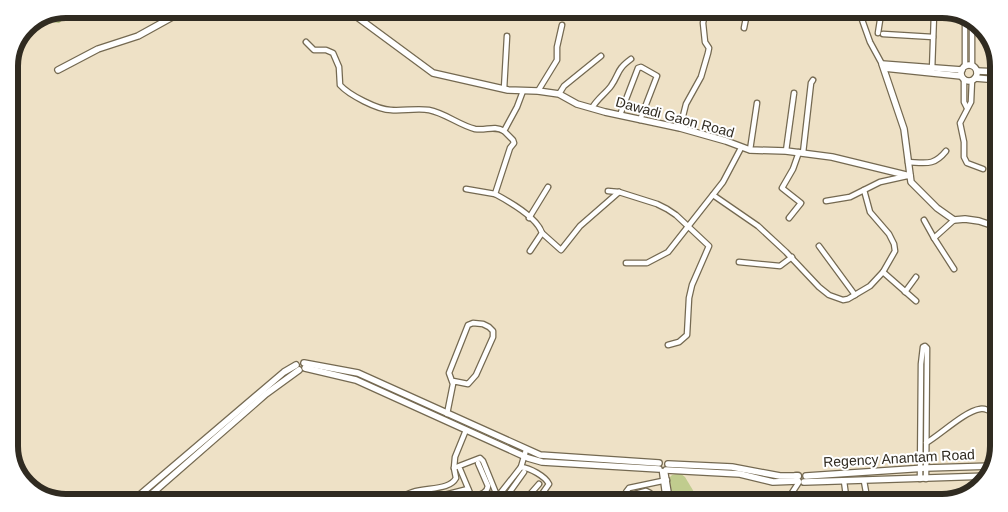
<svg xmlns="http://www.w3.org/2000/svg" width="1008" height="512" font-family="Helvetica,sans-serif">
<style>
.grass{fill:url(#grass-tufts)}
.forest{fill:url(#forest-firs)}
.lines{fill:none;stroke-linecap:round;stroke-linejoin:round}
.minor-casing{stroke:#746951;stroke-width:7}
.tertiary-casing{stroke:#746951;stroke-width:8}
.secondary-casing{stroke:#746951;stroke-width:9}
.minor{stroke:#fff;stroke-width:4.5}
.tertiary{stroke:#fff;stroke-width:5.5}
.secondary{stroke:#fff;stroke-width:6}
.labels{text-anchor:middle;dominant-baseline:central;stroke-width:4;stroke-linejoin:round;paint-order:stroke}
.street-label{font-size:14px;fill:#302b21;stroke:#fff}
.rim{fill:none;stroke:#302b21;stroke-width:6}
</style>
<defs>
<pattern id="grass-tufts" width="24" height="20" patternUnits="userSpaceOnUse" patternTransform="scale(1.25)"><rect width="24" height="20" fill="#c0cc8e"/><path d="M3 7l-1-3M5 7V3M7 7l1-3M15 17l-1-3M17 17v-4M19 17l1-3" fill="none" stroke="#a5af7a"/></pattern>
<pattern id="forest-firs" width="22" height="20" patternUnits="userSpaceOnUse" patternTransform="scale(1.25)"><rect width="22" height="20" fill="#afbb7d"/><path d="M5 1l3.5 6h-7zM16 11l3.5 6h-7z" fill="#8f9866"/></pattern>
</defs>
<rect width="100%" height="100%" fill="#eee1c6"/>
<polygon class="grass" points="680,473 685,477 700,502 672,501 669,478 672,475"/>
<polygon class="forest" points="65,9 77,9 59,23 38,20"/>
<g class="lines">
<defs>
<g id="minor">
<polyline points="860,14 870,42 882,64"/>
<polyline points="965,15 965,66"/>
<polyline points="744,28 747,13"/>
<polyline points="878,33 881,14"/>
<polyline points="883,34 933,37"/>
<path d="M306 42 314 50H326L333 53 339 67 340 85C349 95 378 110 391 110 403 111 417 108 429 110 445 113 459 125 475 129 486 131 494 125 504 131"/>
<polyline points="972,65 972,18"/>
<polyline points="932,71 934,14"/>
<polyline points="964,79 964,102 967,108"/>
<polyline points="972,80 971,102 960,123 964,142 964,157 967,163 983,169"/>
<polyline points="504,89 507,36"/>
<path d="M523 91 517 107 504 131 513 140 514 143 510 148 495 194C510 202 537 217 542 233L530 251"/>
<polyline points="538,91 557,60 557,47 562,25"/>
<polyline points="559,94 564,86 601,56"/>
<path d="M592 108C597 99 605 94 611 86 620 73 616 70 631 59"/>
<polyline points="620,115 638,68 641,67 657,76 640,120"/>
<polyline points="680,128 686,104 701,77 708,53 709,48 705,42 703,23 705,13"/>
<polyline points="750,150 757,103"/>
<polyline points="786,151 794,93"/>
<polyline points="803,153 811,83 813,80"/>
<path d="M908 162C926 163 934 166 946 151"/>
<polyline points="466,189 495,194"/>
<polyline points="608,191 619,192 657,204 667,209 676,215 709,246 692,285 689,298 687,335 679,342 668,345"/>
<polyline points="713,195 758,226 786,252 819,287 829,295 843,300 848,299 870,286 883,272 895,251 894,244 889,234 870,212 864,190 880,182 907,176"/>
<polyline points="826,201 850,197 864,190"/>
<polyline points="529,218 548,187"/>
<polyline points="789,218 801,203 782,188 793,169 799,152"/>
<polyline points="924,220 934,238"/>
<polyline points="954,220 934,238 954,269"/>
<polyline points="542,233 561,250 580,226 619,192"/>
<polyline points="819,246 855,295"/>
<polyline points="739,262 780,266 792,257"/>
<polyline points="626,263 647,263 668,252 723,182 741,148"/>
<polyline points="883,272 916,301"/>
<polyline points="905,292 916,277"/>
<polyline points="447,414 453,384 449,373 468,325 473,323 483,324 489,327 493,331 493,337 476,375 468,384 453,381"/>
<path d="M926 443C940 435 965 411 980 409 985 408 990 411 994 414"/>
<polyline points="521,467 526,450"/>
<polyline points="454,468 455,457 466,430"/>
<polyline points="460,469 473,500"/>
<polyline points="662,471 666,501"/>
<polyline points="665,471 670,501"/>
<polyline points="920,479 921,364 923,347 925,346 927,348 926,479"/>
<polyline points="844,481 847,503"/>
<polyline points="864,481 868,503"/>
<polyline points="508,494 517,500"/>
<path d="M472 497C478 495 487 494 488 486L478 463"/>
<path d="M400 500C412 484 448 494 456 478L454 468 480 458 483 461 496 493 499 495 521 467C530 468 545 476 549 484L537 501"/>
<polyline points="406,500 418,495 421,491"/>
<polyline points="425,500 468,489"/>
<polyline points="489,500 490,494"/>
<polyline points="504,500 524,472"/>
<polyline points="525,500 539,484"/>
<polyline points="627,501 626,492 629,488 667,480"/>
<polyline points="630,501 635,494 646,491 650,493 652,501"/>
<polyline points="786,502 799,482"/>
</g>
<g id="tertiary">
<polyline points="349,11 433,73 508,90 538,91 559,94 577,104 605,112 680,128 726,141 750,150 786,151 832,157 910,176"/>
<circle cx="969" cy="73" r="8"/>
<polyline points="884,68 961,76"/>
<polyline points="58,70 98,49 138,36 176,15 192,10"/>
<polyline points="962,70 882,64 904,129 911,182 937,208 954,220 965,219 979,221 997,227"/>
<polyline points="977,71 999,72"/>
<polyline points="975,78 999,80"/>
<polyline points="304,363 358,373 540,455 659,463"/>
<polyline points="305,368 356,380 528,458 542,462 659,469"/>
<polyline points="668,464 732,467 780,476 796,476"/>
<polyline points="666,470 740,474 773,482 798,481"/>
<polyline points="806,476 926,468 993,466"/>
<polyline points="804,482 989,476"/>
<polyline points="136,498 284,372 296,365"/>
<polyline points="147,498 266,394 299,370"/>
</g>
<polyline id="secondary" points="796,476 798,476"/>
</defs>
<use href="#minor" class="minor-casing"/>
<use href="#tertiary" class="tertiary-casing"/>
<use href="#secondary" class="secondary-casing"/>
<use href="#minor" class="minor"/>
<use href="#tertiary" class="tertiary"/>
<use href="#secondary" class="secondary"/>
</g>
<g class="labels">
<g class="street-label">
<text transform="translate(675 117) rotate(15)">Dawadi Gaon Road</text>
<text transform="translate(899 458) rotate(-3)">Regency Anantam Road</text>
</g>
</g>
<path d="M0 0H1008V512H0ZM66 18H942A48 48 0 0 1 990 66V446A48 48 0 0 1 942 494H66A48 48 0 0 1 18 446V66A48 48 0 0 1 66 18Z" fill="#fff" fill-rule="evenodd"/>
<path class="rim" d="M66 18H942A48 48 0 0 1 990 66V446A48 48 0 0 1 942 494H66A48 48 0 0 1 18 446V66A48 48 0 0 1 66 18Z"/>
</svg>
